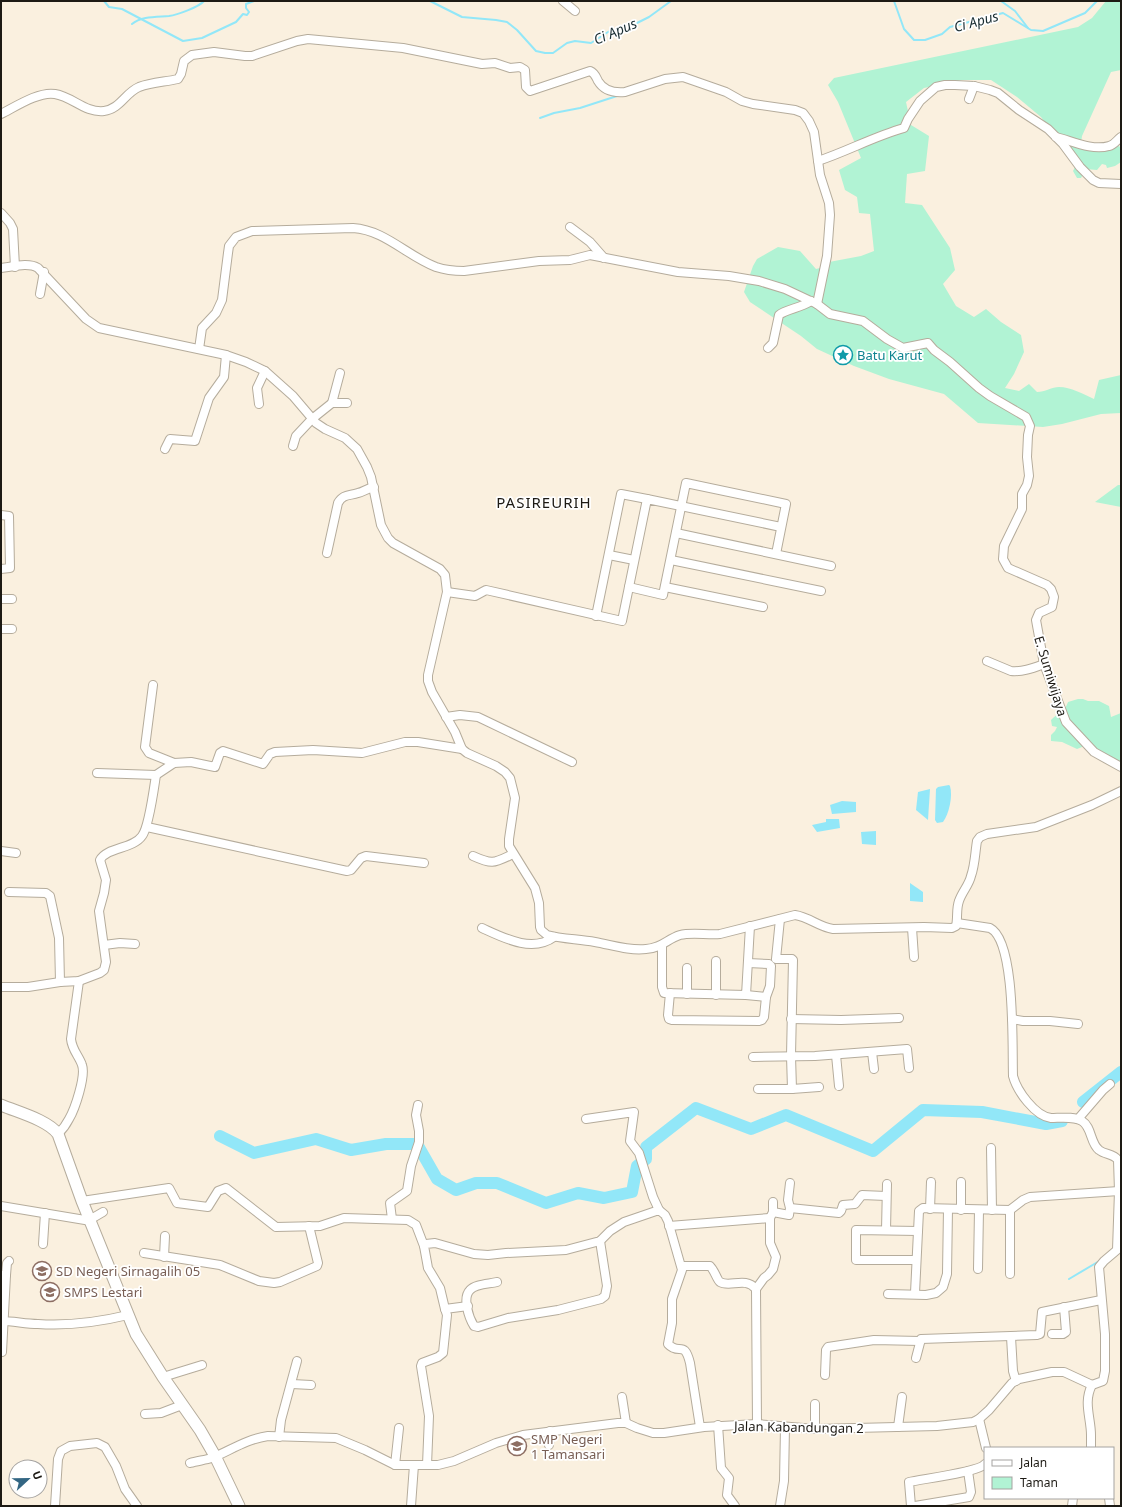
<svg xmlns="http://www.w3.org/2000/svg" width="1122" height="1507" font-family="'Noto Sans',sans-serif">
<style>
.green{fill:#b1f3d4}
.water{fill:#92e7f8}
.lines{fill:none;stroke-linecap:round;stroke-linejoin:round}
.stream{stroke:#92e7f8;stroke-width:2}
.river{stroke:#92e7f8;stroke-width:12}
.street-casing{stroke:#b5ac9c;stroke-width:10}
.secondary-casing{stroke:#b5ac9c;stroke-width:13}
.street{stroke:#fff;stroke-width:8}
.secondary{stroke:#fff;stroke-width:11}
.labels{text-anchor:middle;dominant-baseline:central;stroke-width:3.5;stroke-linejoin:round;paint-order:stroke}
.culture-label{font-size:13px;fill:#0d838f;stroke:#fff;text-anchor:start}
.street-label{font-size:13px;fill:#1d1a14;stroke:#fff}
.education-label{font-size:13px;fill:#785e54;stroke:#fff;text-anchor:start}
.water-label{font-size:14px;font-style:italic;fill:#192d32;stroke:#fff}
.quarter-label{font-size:15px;letter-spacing:1px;fill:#1d1a14;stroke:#fff}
</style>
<rect width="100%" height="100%" fill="#faf0df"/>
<g class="green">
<path d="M1106 1H1121V70L1111 72 1082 136 1081 143 1119 146 1121 149V162L1115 166 1107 168 1106 165 1102 164 1097 170 1086 169 1081 178H1077L1073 171 1079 159 1078 157 1076 163 1041 117 1017 97 991 80H962L924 88 906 102 911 125 929 136 925 171 907 174 905 203 922 205 950 248 955 270 943 284 956 306 974 317 986 309 1001 322 1021 335 1024 352 1014 374 1005 388 1019 391 1029 384 1037 392C1045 392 1052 387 1059 387 1071 387 1083 394 1094 399L1099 380 1121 375V413L1101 414 1062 424 1043 427 978 423 944 394 889 379 854 366 817 349 801 336 750 302 744 292 753 266 757 259 778 247 800 251 816 269 824 267 829 262 861 256 874 251 870 214 859 213 857 197 845 190 839 170 861 158 838 102 828 85 834 78 1078 27 1092 18Z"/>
<polygon points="1118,485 1121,485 1121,507 1095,502"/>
<path d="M1078 699H1083L1088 701H1099L1109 706 1111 717 1121 713V763L1087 745 1077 749 1062 742 1051 741V735L1055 731 1057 727 1052 726 1051 720C1057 713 1065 712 1068 702Z"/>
</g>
<g class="water">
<path d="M949 785 950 786C953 796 949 814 943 822L937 823 935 820 936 789 938 787Z"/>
<polygon points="930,789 928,820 916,810 918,792"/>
<polygon points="842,801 856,802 856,812 832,814 830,805"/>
<polygon points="826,819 839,819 840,828 817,832 812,825 826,822"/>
<polygon points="876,831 876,845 862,844 861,832"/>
<polygon points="910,883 923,892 923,902 910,901"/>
</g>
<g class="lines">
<g class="stream">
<polyline points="92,1 94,1"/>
<polyline points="104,1 109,7 122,9 183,41 202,38 236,22 243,14 247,15 249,12 246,8 246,4 254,1"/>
<polyline points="430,1 462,17 496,20 507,22 517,30 536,51 545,53 553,53 567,43 575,41 591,43 608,32 635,24 649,17 671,1"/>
<polyline points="894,1 904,29 914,40 925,40 942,34 950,27 1003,13 1031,30 1043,31 1085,13 1097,1"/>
<polyline points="1001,1 1015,11 1028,28"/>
<path d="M132 24C141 16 157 17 169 16 177 15 199 7 204 1"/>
<polyline points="540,118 554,113 580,108 617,96"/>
<polyline points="1069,1279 1101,1260"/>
</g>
<g class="river">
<polyline points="1083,1102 1121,1072"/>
<polyline points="220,1136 254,1153 316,1139 351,1150 386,1144 417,1144 437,1179 456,1190 476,1183 497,1183 546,1203 578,1193 604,1198 632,1192 637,1166 646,1159 646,1147 696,1108 751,1129 786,1115 873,1151 923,1110 982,1112 1046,1124 1062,1121"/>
</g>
<defs>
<g id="street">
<polyline points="563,1 575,11"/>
<polyline points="969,99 974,86"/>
<path d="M1 114C15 107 39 91 55 94 73 97 85 113 104 111 120 109 125 93 139 87 152 82 165 82 178 79L181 74 184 61 192 55 214 52 245 56H252L297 41 308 39 403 48 482 64 495 63 510 68 520 67 525 70 526 87 530 91 590 71C595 73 596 77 598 81 604 91 615 93 625 92L665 79 683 77 726 92 742 101 753 104 795 110 803 113 809 121 814 132 820 175 829 203 830 215 827 256 817 304"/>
<path d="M1056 137C1072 141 1092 151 1109 146 1114 145 1117 140 1121 137"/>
<path d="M818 161C848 151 875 136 904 128L908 119 920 101 936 87 945 85H955L974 86 990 90 998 93 1019 110 1048 129 1063 144 1080 167 1093 180 1099 183 1121 184"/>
<polyline points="1,213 10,223 13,229 15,267"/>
<polyline points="570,227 590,242 604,258"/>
<path d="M1 268C12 267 28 262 38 268L86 319 99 328 226 355 246 362 265 371 293 396 316 423 325 429 345 438 357 449 367 467 371 477 381 525 388 538 393 543 440 569 445 575 447 592 428 675V681L432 692 455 732 462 749 467 753 496 766 505 772 510 778 515 798 509 839V846L535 888 539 903 540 927 541 930 547 935C562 939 579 939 595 942 612 945 629 951 646 949 662 948 667 939 680 935 691 932 707 935 720 934L795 915C809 917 819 927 833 929L924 927 952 928 956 926C958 918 956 909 959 901 962 892 969 885 971 876 975 865 975 853 977 841L980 837 987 834 1036 827 1092 805 1121 791"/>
<polyline points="40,294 44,272"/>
<path d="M768 348 773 343 779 315C786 309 801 308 811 301"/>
<path d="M199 349 202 328 216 313 222 300 228 253 229 246 236 237 252 231 353 228C385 230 407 256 436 267 445 270 454 271 464 271L539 261 570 260 590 255 678 272 729 276 759 281 785 289 817 304 830 314 863 321 887 339 903 348 928 343 934 350 950 362 979 388 990 396 1026 417 1030 426 1028 435 1027 457 1029 476 1027 485 1022 494V509L1004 546 1003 559 1008 568 1047 585 1051 589 1054 597 1052 607 1039 613 1036 620 1044 664 1066 722 1094 752 1121 767"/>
<polyline points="332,403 340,373"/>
<polyline points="259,404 257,388 265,371"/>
<polyline points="293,446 296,436 312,419 332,403 347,403"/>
<polyline points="165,449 170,439 195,441 209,398 224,377 226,355"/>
<polyline points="1,515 9,516 10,568 1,569"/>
<polyline points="676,533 831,566"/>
<path d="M327 553 338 503C343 494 349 496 358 493 363 492 368 488 374 487"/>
<polyline points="609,555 634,560"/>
<polyline points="671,560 821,591"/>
<polyline points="629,587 663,595 686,483 786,504 776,554"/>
<polyline points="665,587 763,607"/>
<polyline points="447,592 475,596 486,590 622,621 647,499 781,527"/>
<polyline points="1,599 12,599"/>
<polyline points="596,616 621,494 647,499"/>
<polyline points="1,629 12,629"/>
<path d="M987 661 1011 671C1023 672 1033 668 1044 664"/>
<polyline points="153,685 145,747 149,753 174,763"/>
<polyline points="446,717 460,715 478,717 572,762"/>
<polyline points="97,773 156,775"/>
<polyline points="147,827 347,871 351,870 361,858 366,856 424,863"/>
<polyline points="1,851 16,853"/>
<path d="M473 856C493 865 494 863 513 854"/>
<polyline points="9,892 46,893 50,896 59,938 60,982"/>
<polyline points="780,919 776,959 792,959 793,960 791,1056 792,1089"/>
<path d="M957 923 990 928C1016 941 1012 1048 1013 1076 1017 1091 1035 1116 1051 1118 1060 1118 1074 1116 1082 1121 1092 1127 1090 1143 1099 1150 1105 1155 1113 1153 1118 1160L1119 1191 1117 1250 1104 1261 1099 1267 1105 1334V1371L1103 1381 1092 1385C1083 1402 1091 1418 1091 1435 1091 1439 1091 1444 1091 1448"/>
<path d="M482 928C504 938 532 953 554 937"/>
<polyline points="912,928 914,957"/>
<polyline points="104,945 120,943 135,944"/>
<polyline points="662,945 662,987 664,993 746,995 750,926"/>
<path d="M1 987H28L60 982 79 981 100 973 104 970 106 962 99 911 104 893 106 880 100 860C107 847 133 849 142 836 149 827 154 788 156 775L174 763 191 762 215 767 220 753 223 751 263 764 270 754 275 752 313 750 362 753 405 742H418L462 749"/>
<polyline points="670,993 668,1015 669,1019 672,1020 759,1021 762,1020 764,1017 766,997 770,986 771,966 769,964 748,963"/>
<polyline points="687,994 687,968"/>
<polyline points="716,995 716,961"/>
<polyline points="746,995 766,997"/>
<polyline points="791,1019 841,1020 899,1018"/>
<polyline points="1012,1019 1023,1021 1050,1021 1078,1024"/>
<polyline points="872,1052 874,1069"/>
<polyline points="836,1055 839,1086"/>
<polyline points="753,1057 815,1056 907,1049 909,1068"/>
<polyline points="758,1089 792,1089 819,1087"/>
<polyline points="586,1119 634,1112 630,1141 639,1153 653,1197 659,1210"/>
<polyline points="1078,1119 1103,1090 1110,1084"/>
<path d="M58 1134C62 1130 66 1125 69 1119 75 1109 86 1076 82 1065 79 1056 72 1050 71 1039L79 981"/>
<polyline points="991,1148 992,1210"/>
<polyline points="82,1201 169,1188 177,1203 208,1207 218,1191 226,1188 276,1227 320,1226 344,1218 408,1220 416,1225 424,1246"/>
<polyline points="1,1206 91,1221"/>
<polyline points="790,1208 839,1213 841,1211 843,1205 855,1204 862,1195 886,1196"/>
<polyline points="930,1209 931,1182"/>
<polyline points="961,1210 961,1182"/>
<polyline points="773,1212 789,1215 790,1208 788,1200 790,1183"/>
<polyline points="91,1219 103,1212"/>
<polyline points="392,1219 390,1203 407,1191 411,1166 419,1142 419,1131 416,1115 418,1105"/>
<polyline points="669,1226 770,1218"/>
<polyline points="886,1230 887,1184"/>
<polyline points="43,1244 45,1213"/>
<polyline points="144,1253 220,1265 259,1281 274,1283 280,1282 317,1266 318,1263 309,1226"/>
<polyline points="164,1257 165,1236"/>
<polyline points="916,1260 856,1260 856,1230 918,1231"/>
<path d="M682 1266H710C715 1271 717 1280 720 1282 730 1288 745 1276 756 1289L757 1424"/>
<polyline points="978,1269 979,1210"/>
<polyline points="1010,1274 1010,1210"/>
<polyline points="1,1275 6,1275 2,1352"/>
<polyline points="6,1275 7,1263 9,1261"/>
<path d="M497 1282C489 1284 475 1284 470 1290 462 1298 469 1318 474 1326L478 1327 508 1318 558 1310 601 1299 605 1296 607 1286 600 1241"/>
<polyline points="756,1289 764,1278 768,1275 773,1269 776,1257 770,1243 770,1218 773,1212 773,1202"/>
<polyline points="915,1293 919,1211 923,1208 1010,1210 1023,1200 1030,1197 1119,1191"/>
<polyline points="888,1294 926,1295 936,1293 943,1287 947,1274 948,1209"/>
<polyline points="445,1309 468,1306"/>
<path d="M1 1321C14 1321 25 1324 38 1324 68 1326 99 1322 128 1315"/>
<polyline points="1052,1334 1063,1334 1066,1332 1064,1307"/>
<polyline points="1011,1337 1013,1371 1016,1381"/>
<polyline points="916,1358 921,1339 1037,1335 1040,1334 1042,1312 1101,1300"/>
<polyline points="825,1375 826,1350 828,1347 874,1340 920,1341"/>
<polyline points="163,1377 202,1365"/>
<polyline points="292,1384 311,1385"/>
<polyline points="622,1397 626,1423"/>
<polyline points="145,1414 161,1413 182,1405"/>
<polyline points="979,1419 986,1448"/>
<polyline points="718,1425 721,1468 729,1478 727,1495 735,1506"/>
<polyline points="898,1427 902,1397"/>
<polyline points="815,1429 815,1404"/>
<polyline points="279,1437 281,1420 297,1361"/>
<polyline points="549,1445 550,1431"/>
<path d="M190 1463C197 1461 205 1460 212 1458 231 1450 247 1439 268 1436L336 1438 365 1450 395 1465H438L454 1461 496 1443 523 1435 618 1423H626L637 1428 653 1433H664L704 1427 757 1424 815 1429 937 1426 973 1422 979 1419 989 1410 1012 1383 1019 1379 1052 1372H1064L1092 1385"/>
<polyline points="395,1465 399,1428"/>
<path d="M427 1465 429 1416 421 1366 422 1363 438 1357 443 1353 447 1315 445 1309 440 1288 428 1268 424 1246 426 1244 435 1243 474 1254 488 1255 506 1253 566 1250 600 1241 610 1231 624 1222 659 1210 665 1215 668 1221 682 1270 672 1299V1323L668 1344C679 1356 684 1339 690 1363L700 1427"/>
<polyline points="1109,1498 1110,1506"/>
<polyline points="55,1506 58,1459 61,1451 70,1446 97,1443 105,1447 116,1466 125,1489 137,1506"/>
<polyline points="411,1506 414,1465"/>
<polyline points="780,1506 784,1481 785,1427"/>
<path d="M911 1506 909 1482C922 1479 979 1472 985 1464"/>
<polyline points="915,1506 969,1497 971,1492 968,1471"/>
<polyline points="1072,1506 1073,1498"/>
</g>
<path id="secondary" d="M1 1105C17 1112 48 1120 58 1134L82 1201 136 1334 163 1377 200 1430 215 1456 239 1506"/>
</defs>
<use href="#street" class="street-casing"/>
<use href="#secondary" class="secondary-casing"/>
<use href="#street" class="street"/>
<use href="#secondary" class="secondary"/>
</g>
<defs>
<symbol id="sight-ring" viewBox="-11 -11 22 22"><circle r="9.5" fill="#fff" stroke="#0f9aa8" stroke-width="1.5"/><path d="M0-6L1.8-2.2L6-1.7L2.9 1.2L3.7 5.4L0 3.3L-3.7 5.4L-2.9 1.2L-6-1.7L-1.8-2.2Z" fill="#0f9aa8"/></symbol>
<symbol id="school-ring" viewBox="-11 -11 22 22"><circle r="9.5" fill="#fff" stroke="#8d6e63" stroke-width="1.5"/><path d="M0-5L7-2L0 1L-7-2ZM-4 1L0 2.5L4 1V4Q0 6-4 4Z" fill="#8d6e63"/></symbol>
</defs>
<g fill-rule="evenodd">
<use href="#sight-ring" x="832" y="344" width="22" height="22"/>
<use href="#school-ring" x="31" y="1260" width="22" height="22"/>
<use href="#school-ring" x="39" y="1281" width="22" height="22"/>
<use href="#school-ring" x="506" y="1435" width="22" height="22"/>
</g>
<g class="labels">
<g class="culture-label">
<text x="857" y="355">Batu Karut</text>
</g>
<g class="street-label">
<text transform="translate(1051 676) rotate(73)">E. Sumiwijaya</text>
<text transform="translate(799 1427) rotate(1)">Jalan Kabandungan 2</text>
</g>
<g class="education-label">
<text x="56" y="1271">SD Negeri Sirnagalih 05</text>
<text x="64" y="1292">SMPS Lestari</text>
<text x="531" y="1439">SMP Negeri<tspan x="531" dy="15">1 Tamansari</tspan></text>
</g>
<g class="water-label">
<text transform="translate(976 21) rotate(-15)">Ci Apus</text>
<text transform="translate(615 31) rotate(-23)">Ci Apus</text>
</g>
<g class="quarter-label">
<text x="544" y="502">PASIREURIH</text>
</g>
</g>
<rect width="1122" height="1507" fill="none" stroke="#1d1a14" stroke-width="4"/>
<rect x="984" y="1447" width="130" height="52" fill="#ffffff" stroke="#a5a3a1"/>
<rect x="992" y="1460" width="20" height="6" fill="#ffffff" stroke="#a5a3a1"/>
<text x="1020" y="1467" font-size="12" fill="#1d1a14">Jalan</text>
<rect x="992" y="1477" width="20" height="12" fill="#b1f3d4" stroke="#a5a3a1"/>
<text x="1020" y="1487" font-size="12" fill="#1d1a14">Taman</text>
<g transform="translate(28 1479) rotate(68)"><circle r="19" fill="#ffffff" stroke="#a5a3a1"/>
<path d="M0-3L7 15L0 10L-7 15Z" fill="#336683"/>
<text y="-6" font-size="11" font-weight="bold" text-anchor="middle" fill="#1d1a14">U</text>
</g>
</svg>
